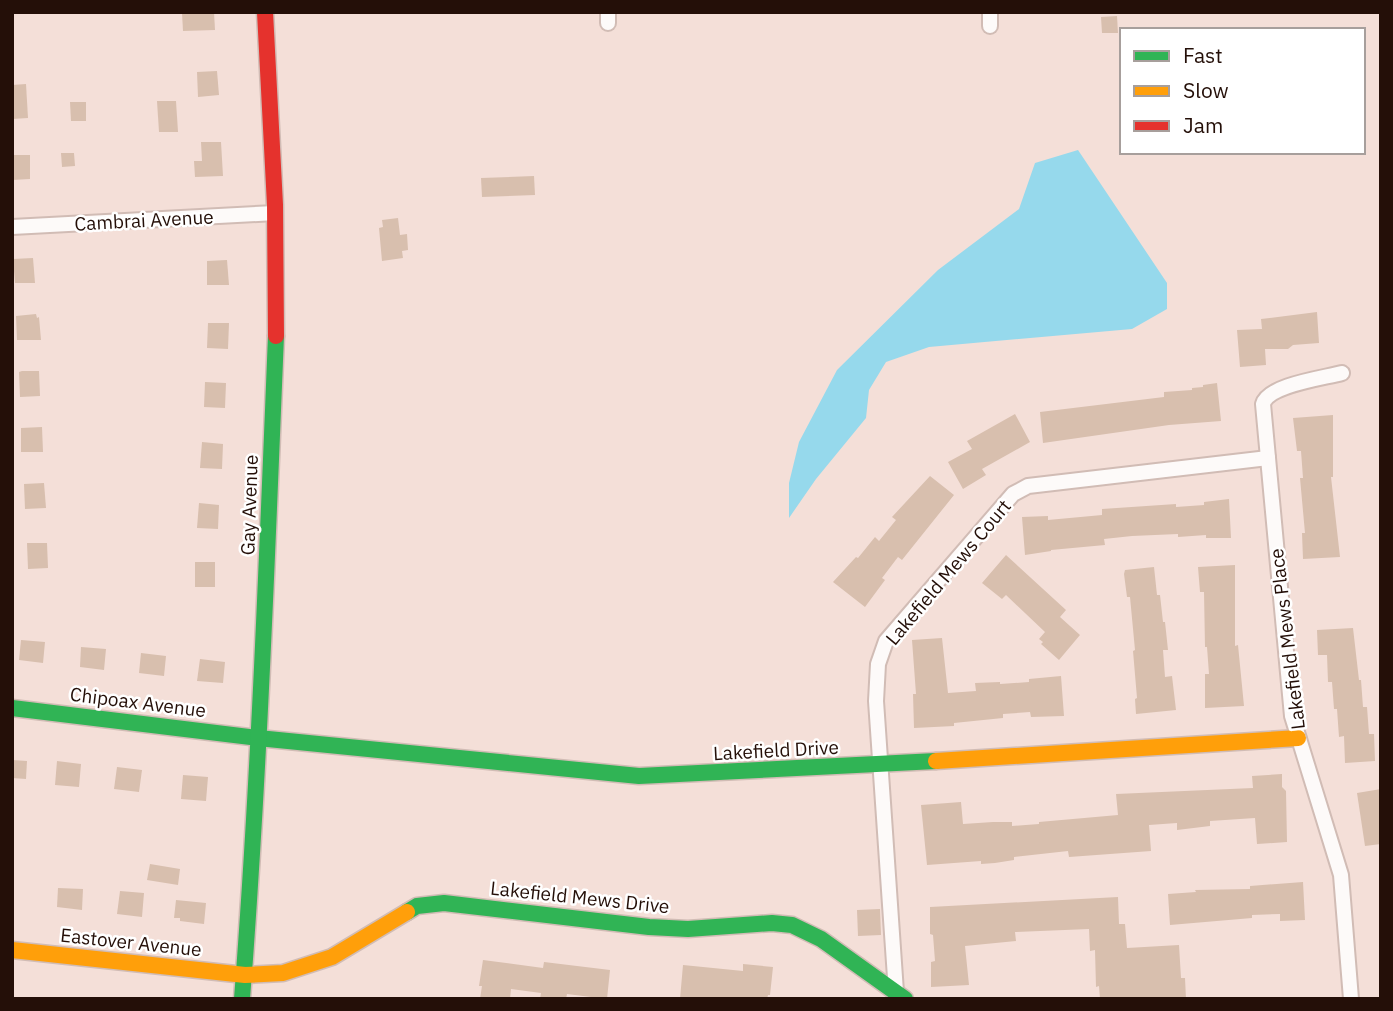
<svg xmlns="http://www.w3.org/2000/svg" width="1393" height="1011" font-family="'IBM Plex Sans',sans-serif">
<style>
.water{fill:#96d9ec}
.building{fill:#d8bfae}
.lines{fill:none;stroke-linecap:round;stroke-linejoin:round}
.street-casing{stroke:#d1bcb5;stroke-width:18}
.fast-casing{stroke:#d1bcb5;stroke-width:19}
.slow-casing{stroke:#d1bcb5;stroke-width:19}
.jam-casing{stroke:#d1bcb5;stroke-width:19}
.street{stroke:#fdfaf9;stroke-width:14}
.fast{stroke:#30b455;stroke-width:16}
.slow{stroke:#ff9f0a;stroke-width:16}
.jam{stroke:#e5322d;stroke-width:16}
.labels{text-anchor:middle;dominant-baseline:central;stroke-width:5;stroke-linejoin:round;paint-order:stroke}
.street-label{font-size:19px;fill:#240f08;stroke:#fff}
</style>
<rect width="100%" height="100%" fill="#f4dfd8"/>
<polygon class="water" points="1078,150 1167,283 1167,309 1132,329 929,347 886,362 869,390 866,418 816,479 789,518 789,483 799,442 837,370 938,270 1019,209 1035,163"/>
<g class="building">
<polygon points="214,12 215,30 183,31 182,13"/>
<polygon points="1117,16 1118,33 1102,33 1101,17"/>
<polygon points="217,71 219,95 198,97 197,72"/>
<polygon points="26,84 28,118 12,119 12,85"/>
<polygon points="157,101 176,101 178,132 159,132"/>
<polygon points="70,102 86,102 86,121 71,121"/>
<polygon points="201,142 221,142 223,176 195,177 194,161 202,161"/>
<polygon points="61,153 74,153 75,166 62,167"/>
<polygon points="12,155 30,155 30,179 12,180"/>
<polygon points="534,176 535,195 482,197 481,178"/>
<polygon points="398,218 400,235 407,234 408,250 402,251 403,258 382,261 379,228 383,227 382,220"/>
<polygon points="33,258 35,283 15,283 13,259"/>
<polygon points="227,260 229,285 207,285 207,261"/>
<polygon points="1317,312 1319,343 1293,345 1288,349 1265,349 1266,365 1240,367 1237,330 1262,329 1261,319"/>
<polygon points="36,314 37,318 39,317 41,340 17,340 16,316"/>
<polygon points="208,323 229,323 228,349 207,348"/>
<polygon points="22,371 39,371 40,396 20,397 19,372"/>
<polygon points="205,382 226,383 225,408 204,407"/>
<polygon points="1217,383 1221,421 1169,425 1043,443 1040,412 1164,397 1164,392 1192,390 1192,388 1203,387 1203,385"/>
<polygon points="1015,414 1030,442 982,469 986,475 963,489 948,462 972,449 967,441"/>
<polygon points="1333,415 1333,477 1331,477 1340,557 1303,559 1302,533 1305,533 1300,478 1303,478 1301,451 1297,451 1293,418"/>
<polygon points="42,427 43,452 21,452 21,428"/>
<polygon points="202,442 223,444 222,469 200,468"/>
<polygon points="930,476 954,495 902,560 898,557 882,578 885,580 865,607 833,582 856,557 858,558 875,537 879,541 896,520 892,517"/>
<polygon points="44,483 46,508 25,509 24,484"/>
<polygon points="1229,499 1231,538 1206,538 1206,535 1178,537 1178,534 1132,536 1104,539 1105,545 1051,550 1051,551 1025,555 1022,517 1048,516 1048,520 1102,515 1102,509 1176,504 1176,507 1204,505 1204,502"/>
<polygon points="199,503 219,505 218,529 197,528"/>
<polygon points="27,543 47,543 48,568 28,569"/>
<polygon points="1006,555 1066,610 1060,617 1080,635 1059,660 1041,644 1043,642 1039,639 1045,632 1006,595 1002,599 982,583"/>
<rect x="195" y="562" width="20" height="25"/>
<polygon points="1235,565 1235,646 1238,645 1244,706 1205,708 1205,674 1209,674 1207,647 1205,647 1204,592 1200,592 1198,567"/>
<polygon points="1154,567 1157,595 1160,595 1163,622 1165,622 1168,650 1163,650 1165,677 1172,676 1176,710 1136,714 1135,699 1137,698 1133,651 1135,650 1130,597 1127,597 1124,574 1125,570"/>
<polygon points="1353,628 1359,680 1361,680 1363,707 1367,707 1369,734 1374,734 1375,761 1345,763 1344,736 1339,737 1337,709 1334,709 1332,682 1328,682 1327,655 1318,655 1317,630"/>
<polygon points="942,638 948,693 976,691 975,683 1000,682 1000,684 1029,682 1029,679 1061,676 1064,716 1031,717 1030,712 1003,714 1003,718 954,723 954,726 914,728 913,694 916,694 912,640"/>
<polygon points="21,640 45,642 43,663 19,660"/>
<polygon points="81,647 106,649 104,670 80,667"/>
<polygon points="141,653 166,656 164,676 139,673"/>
<polygon points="200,659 225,662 223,683 197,681"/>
<polygon points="12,760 27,761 26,779 12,778"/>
<polygon points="57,761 81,764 79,787 55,785"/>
<polygon points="117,767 142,770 139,792 114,789"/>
<polygon points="1282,774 1282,787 1286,791 1287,842 1257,844 1255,818 1210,821 1210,826 1177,830 1177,823 1149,825 1151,851 1069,857 1068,851 1014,857 1014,860 995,863 981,864 981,861 927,865 921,805 961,802 963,824 993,822 1012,822 1012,826 1039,824 1039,822 1118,815 1116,794 1253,788 1252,776"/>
<polygon points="183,775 208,777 206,801 181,799"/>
<polygon points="1381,789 1381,844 1365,846 1357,793"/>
<polygon points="150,864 180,869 178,885 147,880"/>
<polygon points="1303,882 1305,920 1280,921 1280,914 1252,915 1252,918 1170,925 1168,894 1196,892 1195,890 1250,889 1250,886"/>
<polygon points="58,888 83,889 82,910 57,907"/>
<polygon points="120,891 144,893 142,917 117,914"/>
<polygon points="1118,897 1119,924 1125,924 1127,948 1179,945 1181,978 1185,978 1186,999 1100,999 1099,986 1096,987 1095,950 1090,951 1089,929 1015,932 1016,941 965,946 969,985 931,987 931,962 935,961 933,935 930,934 930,907"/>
<polygon points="176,900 206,903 204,924 180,921 180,918 174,918"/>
<polygon points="880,909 881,935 858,936 857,910"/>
<polygon points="483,960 543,968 544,962 610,970 607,999 567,994 566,999 540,999 541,993 511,989 510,999 480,999 482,986 479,986"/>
<polygon points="743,964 773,967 770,995 768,995 767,999 680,999 683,965 743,971"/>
</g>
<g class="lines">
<defs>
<g id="street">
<polyline points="608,12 608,23"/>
<polyline points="990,12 990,26"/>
<polyline points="12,227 275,213"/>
<path d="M1342 373C1324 378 1268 385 1263 404L1292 716 1341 875 1351 999"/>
<polyline points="896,992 876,701 878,664 886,641 1013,494 1028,486 1268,458"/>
</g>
<g id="fast">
<polyline points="12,708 258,738 639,776 936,761"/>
<polyline points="407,912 417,906 444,903 649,927 688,929 772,923 792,925 821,939 905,999"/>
<path d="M242 999C259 778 267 557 276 336"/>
</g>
<g id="slow">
<polyline points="936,761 1298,738"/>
<polyline points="12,950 245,975 283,973 332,957 407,912"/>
</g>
<polyline id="jam" points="265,12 275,205 276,336"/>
</defs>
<use href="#street" class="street-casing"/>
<use href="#fast" class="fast-casing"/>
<use href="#slow" class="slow-casing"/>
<use href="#jam" class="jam-casing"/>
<use href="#street" class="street"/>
<use href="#fast" class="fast"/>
<use href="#slow" class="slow"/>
<use href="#jam" class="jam"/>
</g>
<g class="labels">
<g class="street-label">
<text transform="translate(144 220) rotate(-3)">Cambrai Avenue</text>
<text transform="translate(249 505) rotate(-88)">Gay Avenue</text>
<text transform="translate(948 572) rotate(-50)">Lakefield Mews Court</text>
<text transform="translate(1287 639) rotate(-97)">Lakefield Mews Place</text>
<text transform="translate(138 702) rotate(7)">Chipoax Avenue</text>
<text transform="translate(776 750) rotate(-3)">Lakefield Drive</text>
<text transform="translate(580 897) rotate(6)">Lakefield Mews Drive</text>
<text transform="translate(131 942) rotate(6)">Eastover Avenue</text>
</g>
</g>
<rect width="1393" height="1011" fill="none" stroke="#240f08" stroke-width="28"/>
<rect x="1120" y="28" width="245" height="126" fill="#ffffff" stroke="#a79f9c" stroke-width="2"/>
<rect x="1134" y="51" width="35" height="10" fill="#30b455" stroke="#a79f9c" stroke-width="2"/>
<text x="1183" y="63" font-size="21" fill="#240f08">Fast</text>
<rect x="1134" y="86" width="35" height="10" fill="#ff9f0a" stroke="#a79f9c" stroke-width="2"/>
<text x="1183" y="98" font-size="21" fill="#240f08">Slow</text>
<rect x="1134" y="121" width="35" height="10" fill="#e5322d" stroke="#a79f9c" stroke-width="2"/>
<text x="1183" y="133" font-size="21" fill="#240f08">Jam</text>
</svg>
